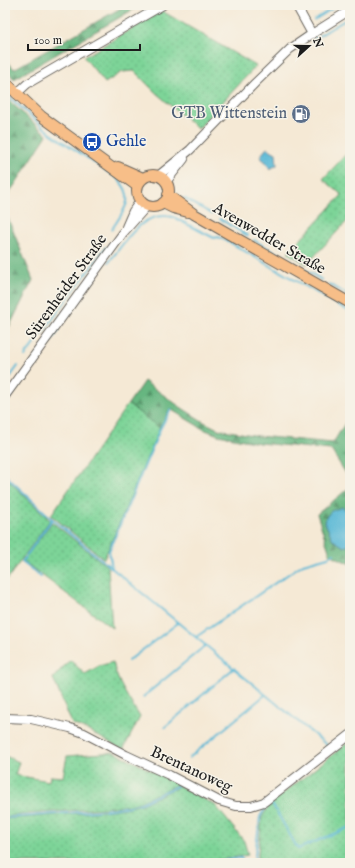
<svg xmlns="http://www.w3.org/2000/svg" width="355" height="868" font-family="'IM FELL English',serif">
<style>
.grass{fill:url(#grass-dots);stroke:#4c785a}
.forest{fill:url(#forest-firs);stroke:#41694e}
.water{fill:#58b8d6;stroke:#3a6a79}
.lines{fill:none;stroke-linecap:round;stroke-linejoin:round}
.stream{stroke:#58b8d6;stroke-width:2}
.minor-casing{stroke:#68645d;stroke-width:10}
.major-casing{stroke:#68645d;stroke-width:12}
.minor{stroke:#fff;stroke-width:8}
.major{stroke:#f7be88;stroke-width:10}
.labels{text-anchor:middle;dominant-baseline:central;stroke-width:3;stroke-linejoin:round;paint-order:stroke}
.service-label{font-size:16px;fill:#4e5e75;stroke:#f7f3e8;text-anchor:end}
.transit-label{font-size:16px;fill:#164399;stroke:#f7f3e8;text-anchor:start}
.street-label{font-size:16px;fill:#1c1c1c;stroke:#f7f3e8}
</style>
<defs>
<pattern id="grass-dots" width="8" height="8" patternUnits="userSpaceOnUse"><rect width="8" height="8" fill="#7dd498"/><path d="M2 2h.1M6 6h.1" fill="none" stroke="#6bb582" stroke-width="1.8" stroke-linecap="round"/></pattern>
<pattern id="forest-firs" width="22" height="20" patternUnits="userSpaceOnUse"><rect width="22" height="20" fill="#66b680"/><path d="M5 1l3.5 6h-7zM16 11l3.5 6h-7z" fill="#539368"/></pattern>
</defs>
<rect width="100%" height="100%" fill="#f7f3e8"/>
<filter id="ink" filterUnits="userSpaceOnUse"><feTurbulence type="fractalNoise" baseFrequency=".025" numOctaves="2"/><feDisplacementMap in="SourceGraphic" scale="8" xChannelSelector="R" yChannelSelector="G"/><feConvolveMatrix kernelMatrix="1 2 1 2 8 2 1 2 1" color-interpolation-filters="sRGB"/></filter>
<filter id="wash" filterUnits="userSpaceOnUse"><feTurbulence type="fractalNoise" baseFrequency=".012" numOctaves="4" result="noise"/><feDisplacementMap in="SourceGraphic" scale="16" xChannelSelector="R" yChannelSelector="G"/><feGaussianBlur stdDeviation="0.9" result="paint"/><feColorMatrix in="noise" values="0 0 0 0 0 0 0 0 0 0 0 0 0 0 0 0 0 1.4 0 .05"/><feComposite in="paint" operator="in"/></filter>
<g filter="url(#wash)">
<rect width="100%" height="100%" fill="#f5e9d5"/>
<g class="grass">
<polygon points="162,11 256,66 198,129 155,92 134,71 122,72 105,83 84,57"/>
<polygon points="350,150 350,218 307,264 288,253 342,195 323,179"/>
<polygon points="128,404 160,428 104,559 51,515"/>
<polygon points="5,477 50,520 6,581 5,580"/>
<polygon points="52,522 108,567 112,628 23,561"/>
<path d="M70 660 85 674 99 666 113 662C117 683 129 699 140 717L123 750 87 730 72 724 53 678Z"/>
<polygon points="350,741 350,863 257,863 262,817 271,803"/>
<polygon points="114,752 178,784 140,802 130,805 105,808 27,814 5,817 5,756 19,762 15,775 49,781 50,776 63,777 67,756"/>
<polygon points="180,786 215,805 244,841 248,855 203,863 5,863 5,819 105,811 131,807 142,804"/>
</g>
<g class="forest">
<polygon points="126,5 141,5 14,79 5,68 5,58 14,69"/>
<polygon points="5,97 47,135 5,200"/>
<polygon points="5,211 33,280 5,335"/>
<polygon points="144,381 179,406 204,422 218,429 258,436 333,443 350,415 350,480 331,450 259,443 218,435 203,429 170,409 160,428 128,404"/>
<polygon points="350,487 350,564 330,554 317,514"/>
</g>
<g class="water">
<polygon points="267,148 276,153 277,165 270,169 265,161 262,159 260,156"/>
<polygon points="342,507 350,512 350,545 344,547 333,540 325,523 326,517 331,511"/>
</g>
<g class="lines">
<g class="stream">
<polyline points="314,20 338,5"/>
<polyline points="314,39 350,17"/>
<path d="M5 93 50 133 117 178C137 198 124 210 112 229"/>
<polyline points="184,198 212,214"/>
<polyline points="220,219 248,236"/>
<polyline points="254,240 280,255"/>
<polyline points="287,260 296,265"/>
<path d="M109 262C126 241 142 210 173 217L214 238 218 237 229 242 350 312"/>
<polyline points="302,268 322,280"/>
<polyline points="329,284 350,296"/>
<polyline points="25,356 106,247"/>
<polyline points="5,384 18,366"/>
<polyline points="5,404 59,330"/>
<polyline points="5,475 52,519 328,746"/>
<polyline points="112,568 109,551 160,429 171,409"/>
<polyline points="41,577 22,562 52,519"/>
<polyline points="196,637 303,564 328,557 334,554"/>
<polyline points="128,661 178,623"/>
<polyline points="143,697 206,645"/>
<polyline points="165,727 234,668"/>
<polyline points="189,758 265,695"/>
<polyline points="269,802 274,807 298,849 350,827"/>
<polyline points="5,818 105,810 130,806 141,803 179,785"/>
<polyline points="213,863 241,858 244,863"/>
<polyline points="254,863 260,817 268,803"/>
</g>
</g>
</g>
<g filter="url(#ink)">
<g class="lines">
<defs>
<g id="minor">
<polyline points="296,5 312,34"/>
<polyline points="16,94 27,84 163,5"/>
<polyline points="158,176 190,150 255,83 290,49 312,34 350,10"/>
<polyline points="166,182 184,159"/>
<polyline points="126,227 133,211 140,201"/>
<polyline points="5,396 123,233 147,206"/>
<polyline points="5,718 31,719 70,728 84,733 126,755 169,775 219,801 236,806 251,806 264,802 350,735"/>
</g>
<g id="major">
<polyline points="5,82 41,116 137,186"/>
<polyline points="118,167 143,178"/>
<circle cx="153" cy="191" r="16"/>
<polyline points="168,195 194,214 350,303"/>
<polyline points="163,203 173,208 188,212"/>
</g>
</defs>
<use href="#minor" class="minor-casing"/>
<use href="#major" class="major-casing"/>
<use href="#minor" class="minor"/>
<use href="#major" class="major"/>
</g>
</g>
<defs>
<symbol id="fuel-disc" viewBox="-11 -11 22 22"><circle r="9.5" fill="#5c6f8a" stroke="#f7f3e8"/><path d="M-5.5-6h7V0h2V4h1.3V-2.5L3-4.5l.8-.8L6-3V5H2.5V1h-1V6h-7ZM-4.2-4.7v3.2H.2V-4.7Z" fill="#fff"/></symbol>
<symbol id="bus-disc" viewBox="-11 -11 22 22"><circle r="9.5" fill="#1a4fb4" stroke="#f7f3e8"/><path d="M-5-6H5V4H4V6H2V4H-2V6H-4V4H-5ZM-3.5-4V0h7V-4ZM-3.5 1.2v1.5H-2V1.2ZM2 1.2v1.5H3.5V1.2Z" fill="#fff"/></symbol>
</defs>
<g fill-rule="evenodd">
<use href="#fuel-disc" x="290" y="103" width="22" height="22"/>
<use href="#bus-disc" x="81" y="131" width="22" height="22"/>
</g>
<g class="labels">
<g class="service-label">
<text x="287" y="114">GTB Wittenstein</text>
</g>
<g class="transit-label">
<text x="106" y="142">Gehle</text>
</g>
<g class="street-label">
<text transform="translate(269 239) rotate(30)">Avenwedder Straße</text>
<text transform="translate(67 287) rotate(-54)">Sürenheider Straße</text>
<text transform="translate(191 770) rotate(25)">Brentanoweg</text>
</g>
</g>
<rect width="355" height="868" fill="none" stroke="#f7f3e8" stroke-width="20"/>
<g transform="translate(309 46) rotate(69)" stroke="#f7f3e8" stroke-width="3" paint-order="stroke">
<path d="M0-3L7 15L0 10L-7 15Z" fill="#1c1c1c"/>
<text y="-6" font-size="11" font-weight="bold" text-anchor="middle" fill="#1c1c1c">N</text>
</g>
<path d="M28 44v6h112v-6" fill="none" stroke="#1c1c1c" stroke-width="2"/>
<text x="34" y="44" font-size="12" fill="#1c1c1c" stroke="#f7f3e8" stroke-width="3" paint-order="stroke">100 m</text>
</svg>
